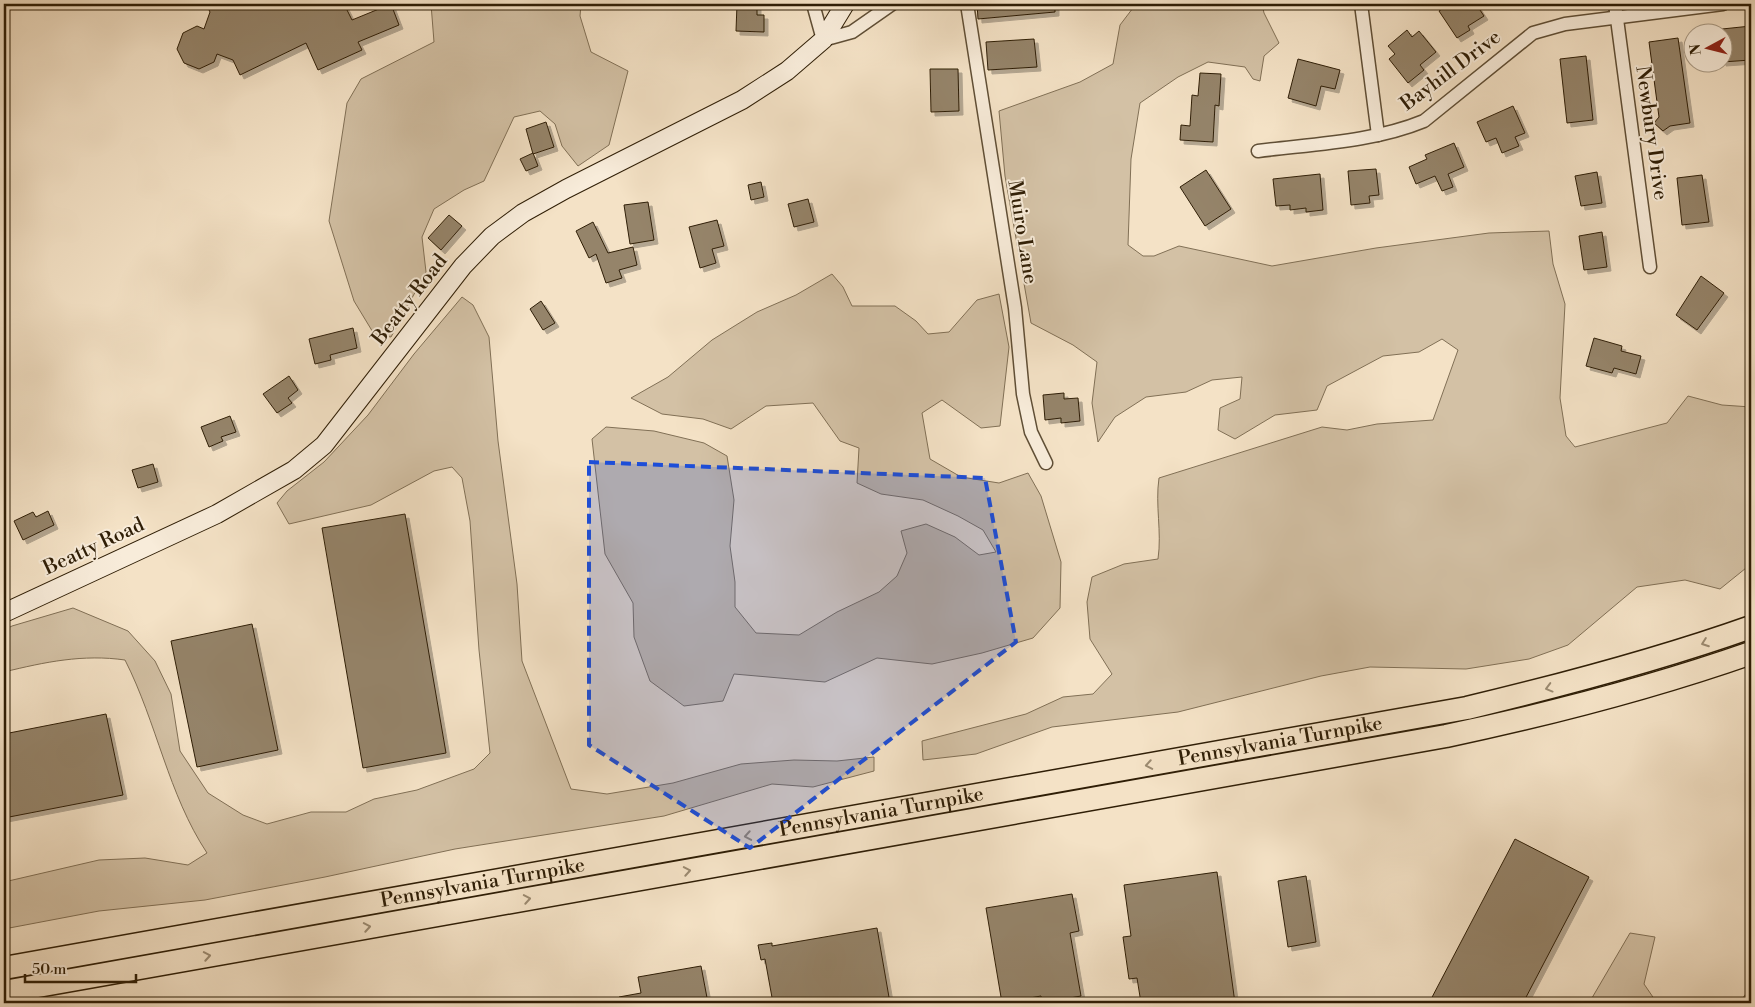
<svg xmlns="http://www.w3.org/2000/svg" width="1755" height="1007" font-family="'Libre Bodoni',serif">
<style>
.green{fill:#d3c1a5;stroke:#817056}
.building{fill:#95846a;stroke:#2f1e06;filter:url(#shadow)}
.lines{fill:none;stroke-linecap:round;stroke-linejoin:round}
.street-casing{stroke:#604f36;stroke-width:15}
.secondary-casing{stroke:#2f1e06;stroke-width:20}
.highway-casing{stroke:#2f1e06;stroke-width:25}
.street{stroke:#f8ecda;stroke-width:12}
.secondary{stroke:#f8ecda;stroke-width:18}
.highway{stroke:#f4e2c6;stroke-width:22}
.oneway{stroke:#9b8a70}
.marked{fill:#1d4ed8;fill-opacity:0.2;stroke:#1d4ed8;stroke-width:4;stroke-dasharray:10 6;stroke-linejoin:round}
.labels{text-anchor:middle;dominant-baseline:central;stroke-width:4;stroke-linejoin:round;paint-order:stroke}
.street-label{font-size:20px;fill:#2f1e06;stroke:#f8ecda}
</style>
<defs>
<filter id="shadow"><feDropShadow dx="4" dy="4" stdDeviation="0" flood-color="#0004"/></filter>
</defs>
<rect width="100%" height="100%" fill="#f4e2c6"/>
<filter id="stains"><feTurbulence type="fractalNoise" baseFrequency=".004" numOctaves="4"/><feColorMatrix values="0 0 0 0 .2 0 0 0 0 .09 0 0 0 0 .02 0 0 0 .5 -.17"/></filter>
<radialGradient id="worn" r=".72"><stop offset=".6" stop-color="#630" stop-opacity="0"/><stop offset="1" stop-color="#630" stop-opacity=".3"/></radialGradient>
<g class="green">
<polygon points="431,4 581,4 580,16 591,52 628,71 609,145 578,166 562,146 555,124 540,111 514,117 484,181 464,190 434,209 422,237 426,272 391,337 374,334 354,301 329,221 347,103 361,79 434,42"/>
<path d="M1136 4H1262L1264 13 1279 43 1264 56 1260 81 1253 79 1245 67 1208 62 1178 77 1140 103 1131 159 1128 245 1143 256H1154L1179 246 1272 266 1376 248 1489 233 1549 231 1553 264 1565 304 1560 398 1566 436 1575 447 1667 423 1688 396 1722 405 1751 407V564L1720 589 1685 580 1637 587 1568 645 1529 659 1466 669 1370 667 1321 676 1178 712 1052 727 976 754 923 760 922 741 1026 714 1063 697 1093 694 1112 674 1090 639 1087 602 1092 577 1124 564 1158 559C1162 532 1155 505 1159 478L1322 427 1347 430 1377 424 1433 420 1458 350 1442 339 1419 352 1383 356 1327 386 1317 410 1275 415 1235 439 1218 430 1220 408 1240 399 1242 377 1212 380 1186 392 1146 397 1115 417 1098 442 1092 403 1097 362 1073 345 1031 323 1005 176 999 111 1080 82 1113 64 1120 25Z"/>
<polygon points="832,274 843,287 852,306 895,306 916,321 928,334 949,332 977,300 999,294 1009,347 1000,426 981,428 942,400 922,413 930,459 961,477 999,483 1028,473 1041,496 1061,562 1060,608 1033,638 982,653 932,664 877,658 825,682 734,674 723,701 684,706 650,681 634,637 633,603 605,554 592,439 606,427 654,431 704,443 727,456 734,500 730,546 735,582 735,607 756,633 799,635 837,612 879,592 897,576 907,553 901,531 926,524 955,537 979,555 996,552 983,530 958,516 923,500 881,494 857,483 859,448 840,441 813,403 766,406 731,429 703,419 662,414 631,398 668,377 712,340 757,312 796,295"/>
<path d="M462 297 473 305 489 337 498 441 517 584 522 661 571 789 607 794 673 783 741 764 794 760 837 761 874 757V771L813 787 772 784 664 816 455 849 325 877 205 900 99 911 4 929V882L99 860 145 858 188 865 207 853C168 794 157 723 125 660 83 654 45 662 4 672V630L12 626 73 608 128 631 155 661 171 694 180 751 208 793 243 815 267 824 311 812H346L374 799 417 790 474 769 490 753 479 650 470 521 462 478 452 467 434 471 371 505 289 524 277 503 287 491 324 462 368 415 414 354Z"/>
<polygon points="1630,933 1655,937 1644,984 1657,1003 1589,1003"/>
<polygon points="1751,987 1751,1003 1739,1003"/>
</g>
<g class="building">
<polygon points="206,4 344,4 352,20 391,4 399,25 358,42 362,50 318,70 306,43 240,75 233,60 217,54 214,62 199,69 184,63 177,49 183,33 197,26 204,29 210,12"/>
<polygon points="737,4 757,4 757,15 764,15 764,32 736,31"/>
<polygon points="977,4 1055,4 1055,12 978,19"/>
<polygon points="1450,4 1476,4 1484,16 1468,26 1470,30 1457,38 1439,11"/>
<polygon points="1751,26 1751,60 1722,62 1722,29"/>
<polygon points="1407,30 1412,37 1419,31 1436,52 1420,65 1424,70 1408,83 1389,59 1395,54 1388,46"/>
<polygon points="1678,38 1690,123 1670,126 1663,131 1654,123 1659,117 1649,42"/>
<polygon points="1034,39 1037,67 988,70 986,42"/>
<polygon points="1586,56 1593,120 1567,123 1560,59"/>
<polygon points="1298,59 1340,70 1335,89 1321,86 1316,106 1288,98"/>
<polygon points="930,69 958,69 959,111 931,112"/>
<polygon points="1200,73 1221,74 1219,106 1215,105 1213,142 1180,140 1181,125 1190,126 1192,95 1198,96"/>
<polygon points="1513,106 1525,133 1515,137 1519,146 1502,153 1496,138 1486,142 1477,122"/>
<polygon points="546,122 554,147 533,154 526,129"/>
<polygon points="1454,143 1464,167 1448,174 1453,187 1442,191 1435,176 1416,184 1409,167 1427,159 1425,155"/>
<polygon points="533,153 538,166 526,171 520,159"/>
<polygon points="1376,169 1379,195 1369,196 1370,203 1351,205 1348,171"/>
<polygon points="1206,170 1231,209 1205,226 1180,187"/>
<polygon points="1597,172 1602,203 1581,206 1575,176"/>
<polygon points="1320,174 1323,210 1306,212 1306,208 1290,210 1290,205 1276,206 1273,179"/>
<polygon points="1702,175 1709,222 1682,225 1677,178"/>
<polygon points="761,182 764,197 751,200 748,185"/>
<polygon points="808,199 814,222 794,227 788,204"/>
<polygon points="648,202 654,240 630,244 624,205"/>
<polygon points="449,215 462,226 441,250 428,238"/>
<polygon points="717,220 724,246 712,249 716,263 700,268 689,227"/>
<polygon points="593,222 608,253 633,247 637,265 619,270 622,278 606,283 596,254 589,258 576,231"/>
<polygon points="1602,232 1607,267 1584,270 1579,236"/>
<polygon points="1701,276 1724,293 1697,330 1676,315"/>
<polygon points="541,301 555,323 543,330 530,309"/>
<polygon points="353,328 357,348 330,355 331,360 315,364 309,339"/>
<polygon points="1594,338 1622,346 1621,351 1641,356 1636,374 1614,368 1612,373 1586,366"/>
<polygon points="289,376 298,390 288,398 292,403 277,413 263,394"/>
<polygon points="1064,393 1064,399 1078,398 1080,421 1061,423 1061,418 1045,420 1043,395"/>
<polygon points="230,416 236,432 221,437 223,441 209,447 201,427"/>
<polygon points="153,464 158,482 138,488 132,470"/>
<polygon points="48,511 54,525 23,540 14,521 33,512 36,517"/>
<polygon points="405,514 446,753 363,768 322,528"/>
<polygon points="252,624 278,750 197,767 171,641"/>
<polygon points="106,714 123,795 4,818 4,734"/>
<polygon points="1515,839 1589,877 1523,1003 1429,1003"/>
<polygon points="1217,872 1235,1003 1141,1003 1137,978 1129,979 1123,937 1131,936 1124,885"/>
<polygon points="1306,876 1316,942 1288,947 1278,881"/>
<polygon points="1072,894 1079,931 1070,933 1081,996 1042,1003 1041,996 1002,1003 986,908"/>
<polygon points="877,928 890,1003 773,1003 765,959 761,960 758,945 772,943 772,946"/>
<polygon points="701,966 708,1003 619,1003 619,997 641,993 638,977"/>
</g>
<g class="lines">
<defs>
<g id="street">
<polyline points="813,4 823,40 852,32 892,4"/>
<polyline points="967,4 1015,308 1023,394 1031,432 1046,463"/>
<polyline points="1361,4 1378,135"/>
<polyline points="1615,4 1650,267"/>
<path d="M1258 151C1313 144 1373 142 1424 121L1533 33 1565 24 1723 4"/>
</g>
<polyline id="secondary" points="4,613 217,514 294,470 324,445 463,266 492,236 523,213 566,189 742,100 787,71 823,40 845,4"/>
<g id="highway">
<path id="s1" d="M4 968 1467 708C1563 685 1658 660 1751 627"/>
<path d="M4 992 1446 736C1550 714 1651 688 1751 653"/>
</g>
</defs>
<use href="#street" class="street-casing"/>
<use href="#secondary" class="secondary-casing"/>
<use href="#highway" class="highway-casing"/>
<use href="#street" class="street"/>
<use href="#secondary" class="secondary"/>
<use href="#highway" class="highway"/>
</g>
<defs><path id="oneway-chevron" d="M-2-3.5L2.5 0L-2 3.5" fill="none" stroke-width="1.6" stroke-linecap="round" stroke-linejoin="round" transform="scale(1.25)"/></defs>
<g class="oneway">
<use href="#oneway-chevron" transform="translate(1705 643) rotate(160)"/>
<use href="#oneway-chevron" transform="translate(1549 688) rotate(165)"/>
<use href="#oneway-chevron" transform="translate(1149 765) rotate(170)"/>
<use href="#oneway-chevron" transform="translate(748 836) rotate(170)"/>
<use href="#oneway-chevron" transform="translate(687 871) rotate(-10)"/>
<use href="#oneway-chevron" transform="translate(527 899) rotate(-10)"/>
<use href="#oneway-chevron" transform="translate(367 927) rotate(-10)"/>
<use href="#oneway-chevron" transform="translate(207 956) rotate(-10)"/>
</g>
<path class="marked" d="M589 462 985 478 1016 642 750 848 589 745Z"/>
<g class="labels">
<g class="street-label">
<text transform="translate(1451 71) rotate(-37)">Bayhill Drive</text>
<text transform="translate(1651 133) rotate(82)">Newbury Drive</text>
<text transform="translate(1022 232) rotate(81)">Muiro Lane</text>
<text transform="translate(410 300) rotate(-52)">Beatty Road</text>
<text transform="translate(94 547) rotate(-25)">Beatty Road</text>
<text stroke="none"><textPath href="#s1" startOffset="1296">Pennsylvania Turnpike</textPath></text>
<text stroke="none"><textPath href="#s1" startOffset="891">Pennsylvania Turnpike</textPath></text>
<text stroke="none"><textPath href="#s1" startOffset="486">Pennsylvania Turnpike</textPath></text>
</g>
</g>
<rect width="1755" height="1007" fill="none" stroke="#f4e2c6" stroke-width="20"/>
<rect x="5" y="5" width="1745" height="997" fill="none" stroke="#2f1e06" stroke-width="2.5"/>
<rect x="10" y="10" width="1735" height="987" fill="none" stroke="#2f1e06"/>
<g transform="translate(1708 48) rotate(263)"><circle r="24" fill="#f8ecda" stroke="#a89a85"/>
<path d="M0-4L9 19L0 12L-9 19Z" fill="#8f2418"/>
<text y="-8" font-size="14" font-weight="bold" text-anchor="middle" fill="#2f1e06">N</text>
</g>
<path d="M25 974v8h111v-8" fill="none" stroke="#2f1e06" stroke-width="2.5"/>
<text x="32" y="974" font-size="15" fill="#2f1e06" stroke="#f8ecda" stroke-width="4" paint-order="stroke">50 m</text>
<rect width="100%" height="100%" filter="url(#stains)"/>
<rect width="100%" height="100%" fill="url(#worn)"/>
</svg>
